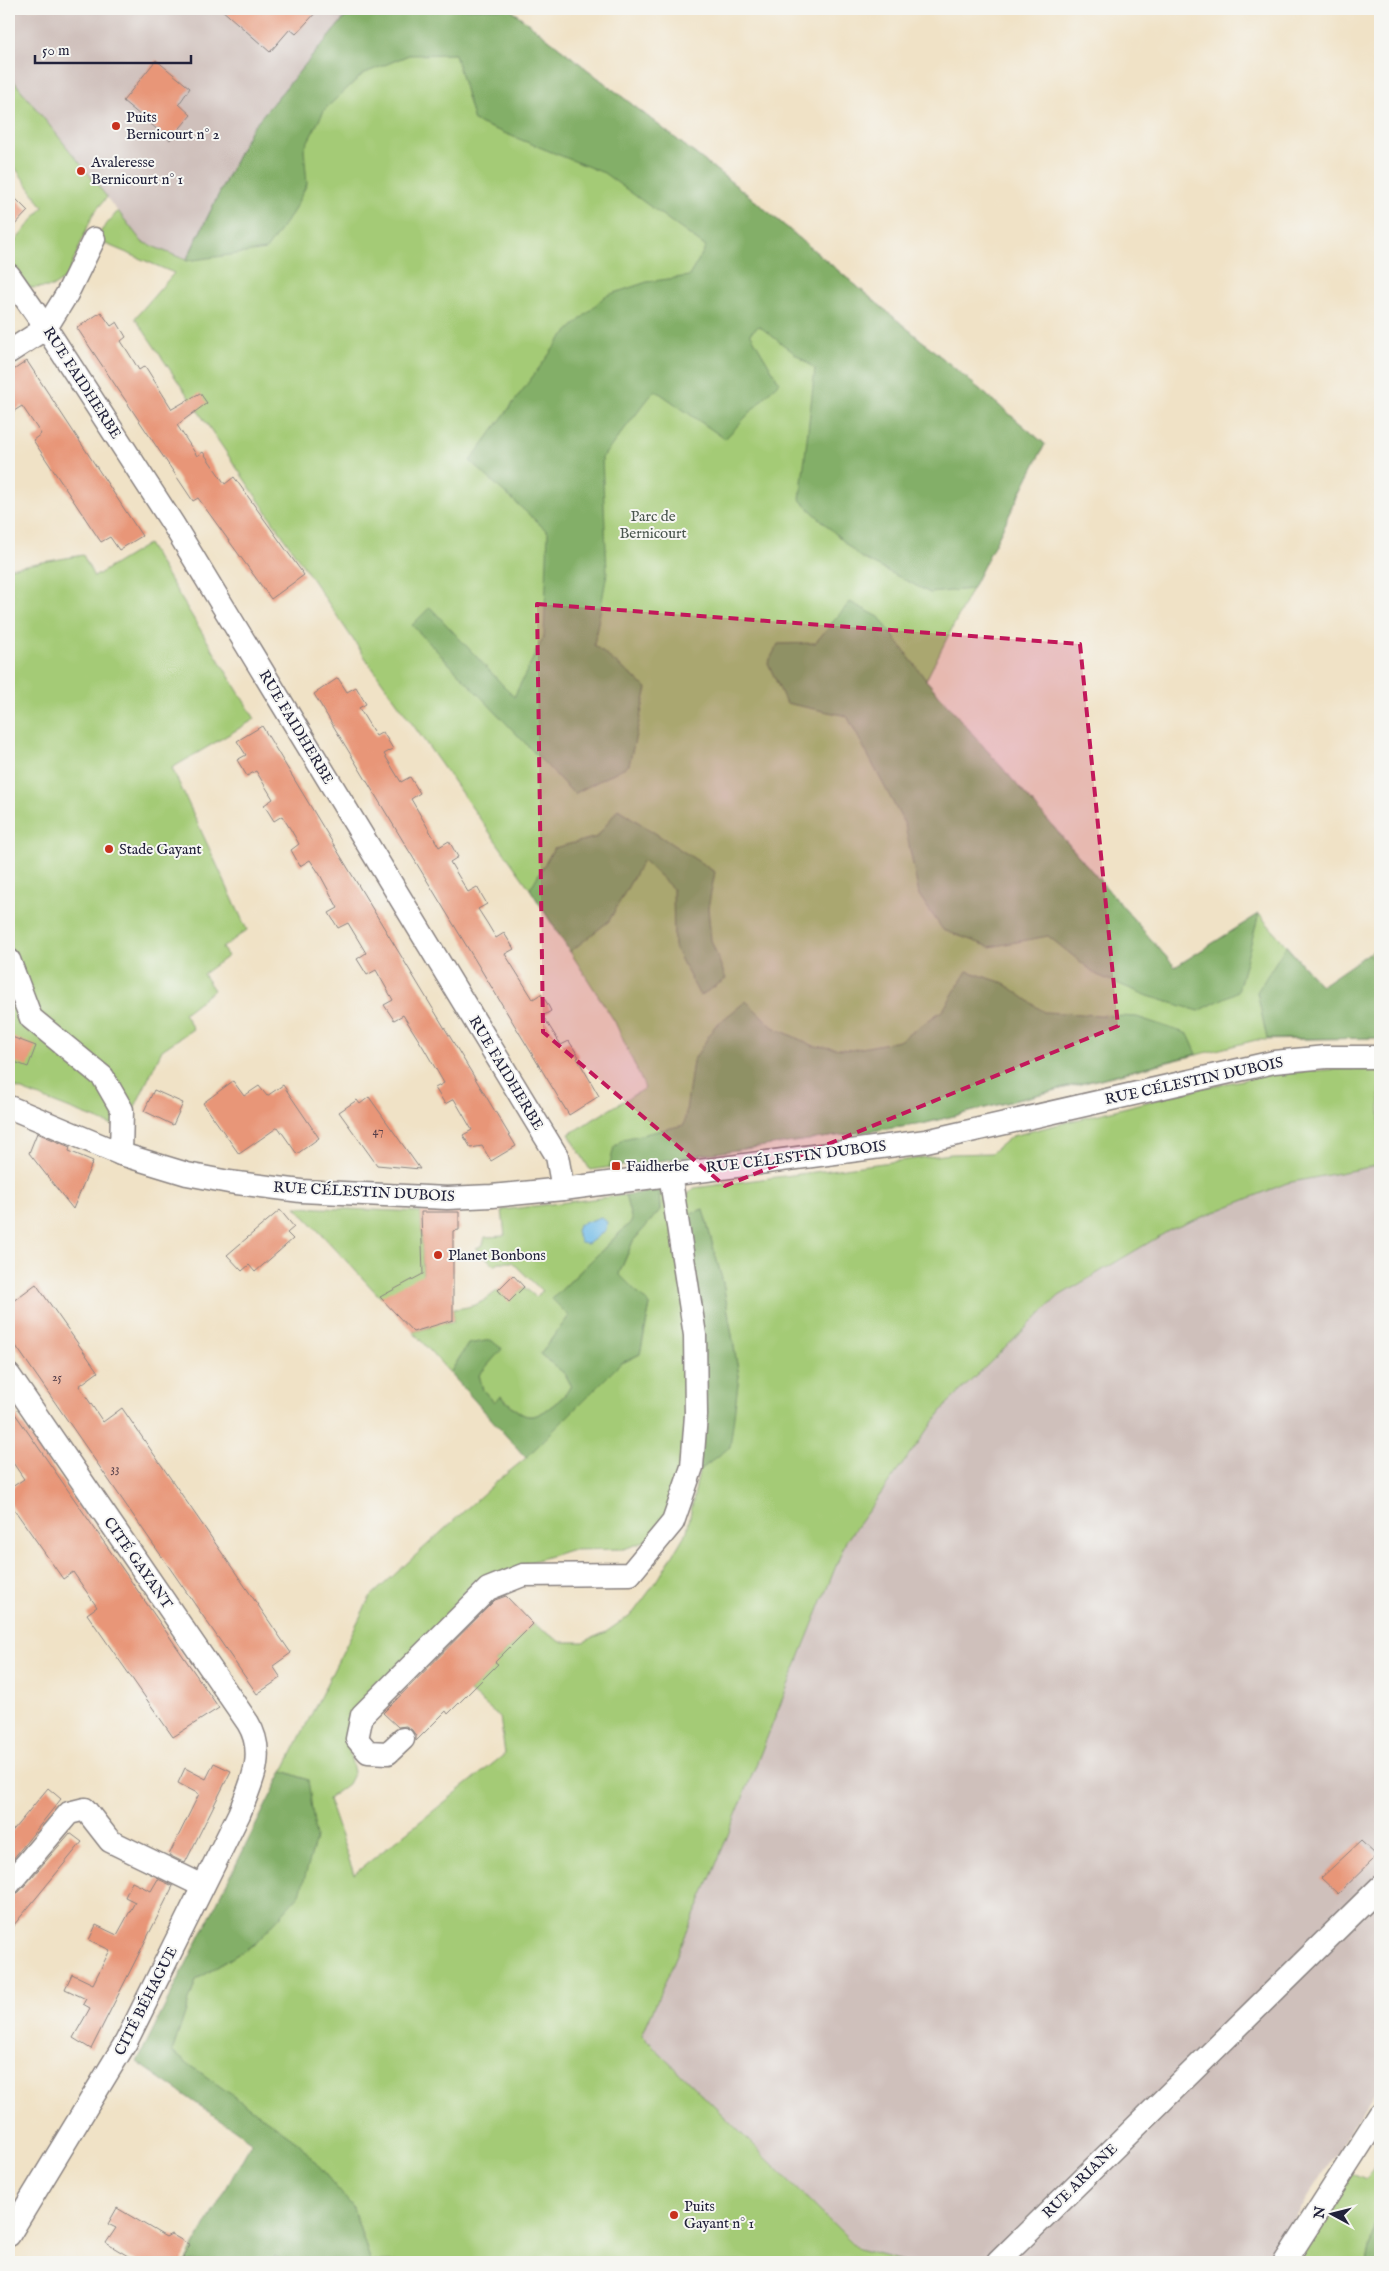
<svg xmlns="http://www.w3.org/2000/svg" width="1389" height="2271" font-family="'IM FELL English',serif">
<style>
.industrial{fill:#cfc0bb}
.green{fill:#a4cb76;stroke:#637658}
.forest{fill:#83af67;stroke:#526851}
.water{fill:#6db9e7;stroke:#486e91}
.building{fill:#e89678}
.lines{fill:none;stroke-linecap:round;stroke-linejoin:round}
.minor-casing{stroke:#898280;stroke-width:25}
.minor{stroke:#fff;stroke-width:22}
.marked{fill:#c2185b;fill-opacity:0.2;stroke:#c2185b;stroke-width:4;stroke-dasharray:10 6;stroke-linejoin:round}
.poi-dot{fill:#c8321e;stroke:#f6f6f2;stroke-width:2}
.labels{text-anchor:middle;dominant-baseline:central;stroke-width:4;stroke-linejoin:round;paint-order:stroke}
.number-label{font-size:12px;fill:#543f4a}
.poi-label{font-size:15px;fill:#22223b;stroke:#f6f6f2;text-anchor:start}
.street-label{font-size:15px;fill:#22223b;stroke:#f6f6f2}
.park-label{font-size:15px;fill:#49554d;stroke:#f6f6f2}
</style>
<rect width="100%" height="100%" fill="#f6f6f2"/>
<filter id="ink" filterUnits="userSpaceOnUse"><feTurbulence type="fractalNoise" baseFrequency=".02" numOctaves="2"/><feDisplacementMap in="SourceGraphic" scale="10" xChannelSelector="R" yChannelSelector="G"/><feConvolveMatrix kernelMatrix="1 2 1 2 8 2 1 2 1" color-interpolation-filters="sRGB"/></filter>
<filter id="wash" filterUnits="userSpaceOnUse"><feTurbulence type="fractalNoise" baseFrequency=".0096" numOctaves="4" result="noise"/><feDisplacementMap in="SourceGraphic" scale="20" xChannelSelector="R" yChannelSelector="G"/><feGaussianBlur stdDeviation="1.12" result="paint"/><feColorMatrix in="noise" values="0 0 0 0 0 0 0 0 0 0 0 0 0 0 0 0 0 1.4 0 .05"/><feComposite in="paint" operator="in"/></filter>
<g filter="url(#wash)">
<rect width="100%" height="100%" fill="#f0e2c6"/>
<g class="industrial">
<polygon points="9,9 352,9 251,129 186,261 142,242 9,75"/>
<polygon points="1380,1165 1380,2083 1268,2262 905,2262 859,2249 642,2035 713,1872 846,1541 947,1404 1059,1296 1170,1230 1287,1183"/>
</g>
<g class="green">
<polygon points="352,9 510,9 748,195 1045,444 926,680 1175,967 1259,914 1321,986 1380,946 1380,1038 1256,1040 922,1124 590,1170 569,1134 645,1088 615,1022 530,889 371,666 135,318 174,273 94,239 118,211 142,242 186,260 251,129"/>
<polygon points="9,75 107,197 93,214 67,277 52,287 29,288 9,260 9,249 43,207 9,159"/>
<polygon points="148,544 255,719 172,768 247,930 222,948 228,956 203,974 214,990 184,1013 193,1029 162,1050 124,1130 9,1085 9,568 83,555 94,577"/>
<polygon points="1337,1069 1380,1070 1380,1165 1287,1183 1170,1230 1059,1296 947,1404 846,1541 713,1872 642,2035 858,2249 905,2262 371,2262 352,2206 172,2052 196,1980 256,1943 308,1780 283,1771 370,1597 496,1482 526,1458 620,1364 640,1354 650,1305 619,1274 633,1241 660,1210 659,1190 667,1200 689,1335 684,1465 670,1512 656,1534 641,1543 624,1549 570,1550 527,1563 490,1582 355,1709 348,1726 348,1746 354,1772 348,1784 328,1799 354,1874 505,1754 500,1717 470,1692 497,1664 495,1662 533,1624 561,1642 583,1642 606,1632 633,1613 659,1578 687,1531 699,1471 739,1376 723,1283 703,1209 682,1217 684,1198 694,1188 951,1154 991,1153 1012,1136 1206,1087 1274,1074"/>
<path d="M625 1195 632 1221 552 1299 569 1316 540 1354 565 1374 571 1385C567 1394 561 1399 553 1405 528 1426 522 1415 501 1396L494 1402 483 1390 479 1375 502 1348 468 1344 450 1373 413 1332 431 1327 380 1297 296 1207 421 1212 423 1279 440 1322H453V1309C474 1307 481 1304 498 1290L509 1301 524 1287 536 1297 542 1291 512 1262H499L495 1266 476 1248 483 1245 485 1237 505 1236 502 1210Z"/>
<polygon points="1380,2161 1380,2220 1374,2226 1367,2262 1295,2262 1352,2173 1366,2179"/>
</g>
<g class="forest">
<polygon points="352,9 510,9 748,195 1045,444 972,589 930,593 860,557 800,500 815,369 759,326 750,333 779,382 725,439 655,390 602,458 607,573 594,645 647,688 629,765 574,794 412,625 430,607 514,697 544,636 548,532 470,461 562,337 605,296 647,282 689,276 706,247 604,173 474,121 455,54 409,55 363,74 325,109 304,149 307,184 293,212 266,250 186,261 251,129"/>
<polygon points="850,602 879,617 926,680 1175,967 1259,914 1238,991 1199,1011 1148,996 1097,975 1048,936 990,947 943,930 919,895 905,825 847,716 786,703 768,663 778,644 815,643"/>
<polygon points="618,809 715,872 708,908 711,940 726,979 700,996 674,946 673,889 643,860 609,921 570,952 530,889 554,848 597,837"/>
<polygon points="1286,946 1321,986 1369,953 1380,974 1380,1038 1267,1039 1257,992"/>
<polygon points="967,971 1004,983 1044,1012 1137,1017 1188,1034 1197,1054 922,1124 609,1168 614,1147 623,1139 684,1125 693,1061 715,1026 746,1001 773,1027 814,1046 851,1050 899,1041 943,1010"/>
<path d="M659 1190 660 1210 633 1241 619 1274 650 1305 640 1354 620 1364 526 1458 450 1373 468 1344 491 1340 502 1349 479 1375 483 1390 494 1402 500 1396C521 1414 527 1426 553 1405 561 1399 567 1394 571 1385L565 1374 540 1354 569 1316 552 1299 632 1221 625 1195Z"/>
<polygon points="703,1209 723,1283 739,1376 730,1447 699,1471 682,1217"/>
<polygon points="283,1771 308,1780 316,1838 300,1894 256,1943 196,1980 172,2052 299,2143 352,2206 371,2262 285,2262 275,2256 271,2262 185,2262 252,2142 137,2062"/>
<polygon points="1380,2220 1380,2262 1367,2262 1374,2226"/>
</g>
<polygon class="water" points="601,1217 607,1222 606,1230 588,1244 581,1243 576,1231 578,1225"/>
<g id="blocks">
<g class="building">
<polygon points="221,9 319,9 296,34 290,29 270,52"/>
<polygon points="156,60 190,88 179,104 191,115 170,140 123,101"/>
<polygon points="9,192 28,211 9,231"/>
<polygon points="101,312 111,326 117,322 126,337 121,341 130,355 139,370 145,366 172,409 200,393 207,403 177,425 197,456 203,452 225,484 234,477 304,575 271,599 198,498 193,501 77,328"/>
<polygon points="27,361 142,536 119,550 110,537 101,542 33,440 41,434 22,406 14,411 9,403 9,373"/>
<polygon points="338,678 347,692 356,687 366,704 359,708 376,736 383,732 393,749 384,754 401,782 410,777 420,793 411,799 439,847 449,841 458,857 450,862 468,892 477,887 487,904 478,909 487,923 496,938 504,933 514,949 505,954 533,999 541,994 547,1003 551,1011 543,1016 561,1045 569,1041 579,1057 577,1058 599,1096 569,1115 314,694"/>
<polygon points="262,726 516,1146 491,1161 482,1146 471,1148 463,1135 472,1130 454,1099 445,1104 435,1088 444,1083 423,1047 403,1015 394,1020 384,1005 393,1000 376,970 367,975 357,959 366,953 348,923 338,928 329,913 338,908 319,873 310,860 300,866 291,850 299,844 291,830 282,816 274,821 264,805 273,799 256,771 247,776 237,760 246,755 237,741"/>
<polygon points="9,1036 36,1046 28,1067 9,1060"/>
<polygon points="233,1081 244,1096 259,1086 267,1096 283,1085 319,1138 297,1154 278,1127 239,1154 203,1103"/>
<polygon points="154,1090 183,1103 173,1125 144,1111"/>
<polygon points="369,1097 420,1169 377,1165 339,1112 357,1100 360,1104"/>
<polygon points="37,1133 70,1147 69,1151 93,1161 73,1209 29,1153"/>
<polygon points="280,1210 294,1227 287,1233 293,1239 255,1272 249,1265 242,1271 227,1255"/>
<polygon points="421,1212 459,1212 459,1230 453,1231 453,1320 413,1332 380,1297 423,1274"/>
<polygon points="513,1275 524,1287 509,1302 498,1290"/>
<polygon points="36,1284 98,1372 79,1386 103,1422 122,1408 291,1653 273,1666 281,1678 257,1694 9,1336 9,1304"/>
<polygon points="9,1405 219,1708 173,1737 87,1614 97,1607 73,1572 63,1579 9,1502 9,1489 24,1479 9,1457"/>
<polygon points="506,1596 533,1624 495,1662 498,1664 448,1714 446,1711 416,1741 416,1736 412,1730 406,1726 398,1727 383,1713 495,1600"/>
<polygon points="214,1763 231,1771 185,1863 169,1855 199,1794 178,1783 185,1768 206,1779"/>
<polygon points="48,1788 61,1799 9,1864 9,1835"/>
<polygon points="70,1833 82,1842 9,1931 9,1897 19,1892"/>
<polygon points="1361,1841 1377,1856 1338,1894 1321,1878"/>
<polygon points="158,1879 173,1886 91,2049 73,2038 90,2008 83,2004 86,1999 65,1989 72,1974 93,1984 110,1950 89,1940 96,1925 117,1935 135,1902 125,1897 132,1882 151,1891"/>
<polygon points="117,2208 166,2237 171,2234 190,2245 181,2262 138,2262 106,2243 116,2228 108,2224"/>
</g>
</g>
</g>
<g filter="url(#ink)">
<use href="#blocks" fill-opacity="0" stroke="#898280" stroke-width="1"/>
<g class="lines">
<defs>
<g id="minor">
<polyline points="9,275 46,328 173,524 557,1156 563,1189"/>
<polyline points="9,352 46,328 67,294 94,239"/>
<polyline points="9,960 31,1018 103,1077 122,1110 121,1154"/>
<polyline points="9,1107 121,1154 187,1174 229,1182 301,1191 447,1198 492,1196 563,1189 926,1141 1274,1062 1326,1057 1380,1057"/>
<path d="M9 1375 248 1723C267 1754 251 1784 239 1814L126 2042 9 2235"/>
<polyline points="403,1739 388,1753 368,1752 357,1739 362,1715 488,1589 523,1575 630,1574 673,1522 692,1467 696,1415 695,1335 670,1174"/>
<polyline points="9,1884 69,1813 85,1809 110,1841 203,1886"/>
<polyline points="998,2262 1380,1887"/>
<polyline points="1285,2262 1380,2114"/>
</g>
</defs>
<use href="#minor" class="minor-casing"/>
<use href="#minor" class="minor"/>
</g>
</g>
<path class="marked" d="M537 604 1080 644 1118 1026 725 1186 543 1032Z"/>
<g class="poi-dot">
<circle cx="116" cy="126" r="5"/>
<circle cx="81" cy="171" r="5"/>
<circle cx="109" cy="849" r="5"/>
<rect x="611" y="1161" width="10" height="10" rx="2.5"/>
<circle cx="438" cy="1255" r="5"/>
<circle cx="674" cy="2215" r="5"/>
</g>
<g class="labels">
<g class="number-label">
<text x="378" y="1131">47</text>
<text x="57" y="1377">25</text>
<text x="115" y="1468">33</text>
</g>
<g class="poi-label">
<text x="126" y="117">Puits<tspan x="126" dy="17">Bernicourt n° 2</tspan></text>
<text x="91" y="162">Avaleresse<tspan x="91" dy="17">Bernicourt n° 1</tspan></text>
<text x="119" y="849">Stade Gayant</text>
<text x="626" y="1166">Faidherbe</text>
<text x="448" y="1255">Planet Bonbons</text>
<text x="684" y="2206">Puits<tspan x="684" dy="17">Gayant n° 1</tspan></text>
</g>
<g class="street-label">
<text transform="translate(82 383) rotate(57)">RUE FAIDHERBE</text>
<text transform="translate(296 727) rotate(59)">RUE FAIDHERBE</text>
<text transform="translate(506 1073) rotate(59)">RUE FAIDHERBE</text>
<text transform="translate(1194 1081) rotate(-12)">RUE CÉLESTIN DUBOIS</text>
<text transform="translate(796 1157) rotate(-7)">RUE CÉLESTIN DUBOIS</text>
<text transform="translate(364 1192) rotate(3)">RUE CÉLESTIN DUBOIS</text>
<text transform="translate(138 1563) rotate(55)">CITÉ GAYANT</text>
<text transform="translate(146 2001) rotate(-63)">CITÉ BÉHAGUE</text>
<text transform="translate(1080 2181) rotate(-45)">RUE ARIANE</text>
</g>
<g class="park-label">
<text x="653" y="516">Parc de<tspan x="653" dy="17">Bernicourt</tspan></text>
</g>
</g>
<rect width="1389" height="2271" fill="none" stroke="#f6f6f2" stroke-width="30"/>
<g transform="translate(1332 2214) rotate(277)" stroke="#f6f6f2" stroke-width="4" paint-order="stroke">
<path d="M0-4L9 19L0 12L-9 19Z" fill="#22223b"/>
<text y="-8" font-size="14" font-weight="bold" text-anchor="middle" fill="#22223b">N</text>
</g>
<path d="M35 55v8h156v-8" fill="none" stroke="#22223b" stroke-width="2.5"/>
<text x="42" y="55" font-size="15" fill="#22223b" stroke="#f6f6f2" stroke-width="4" paint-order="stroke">50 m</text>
</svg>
